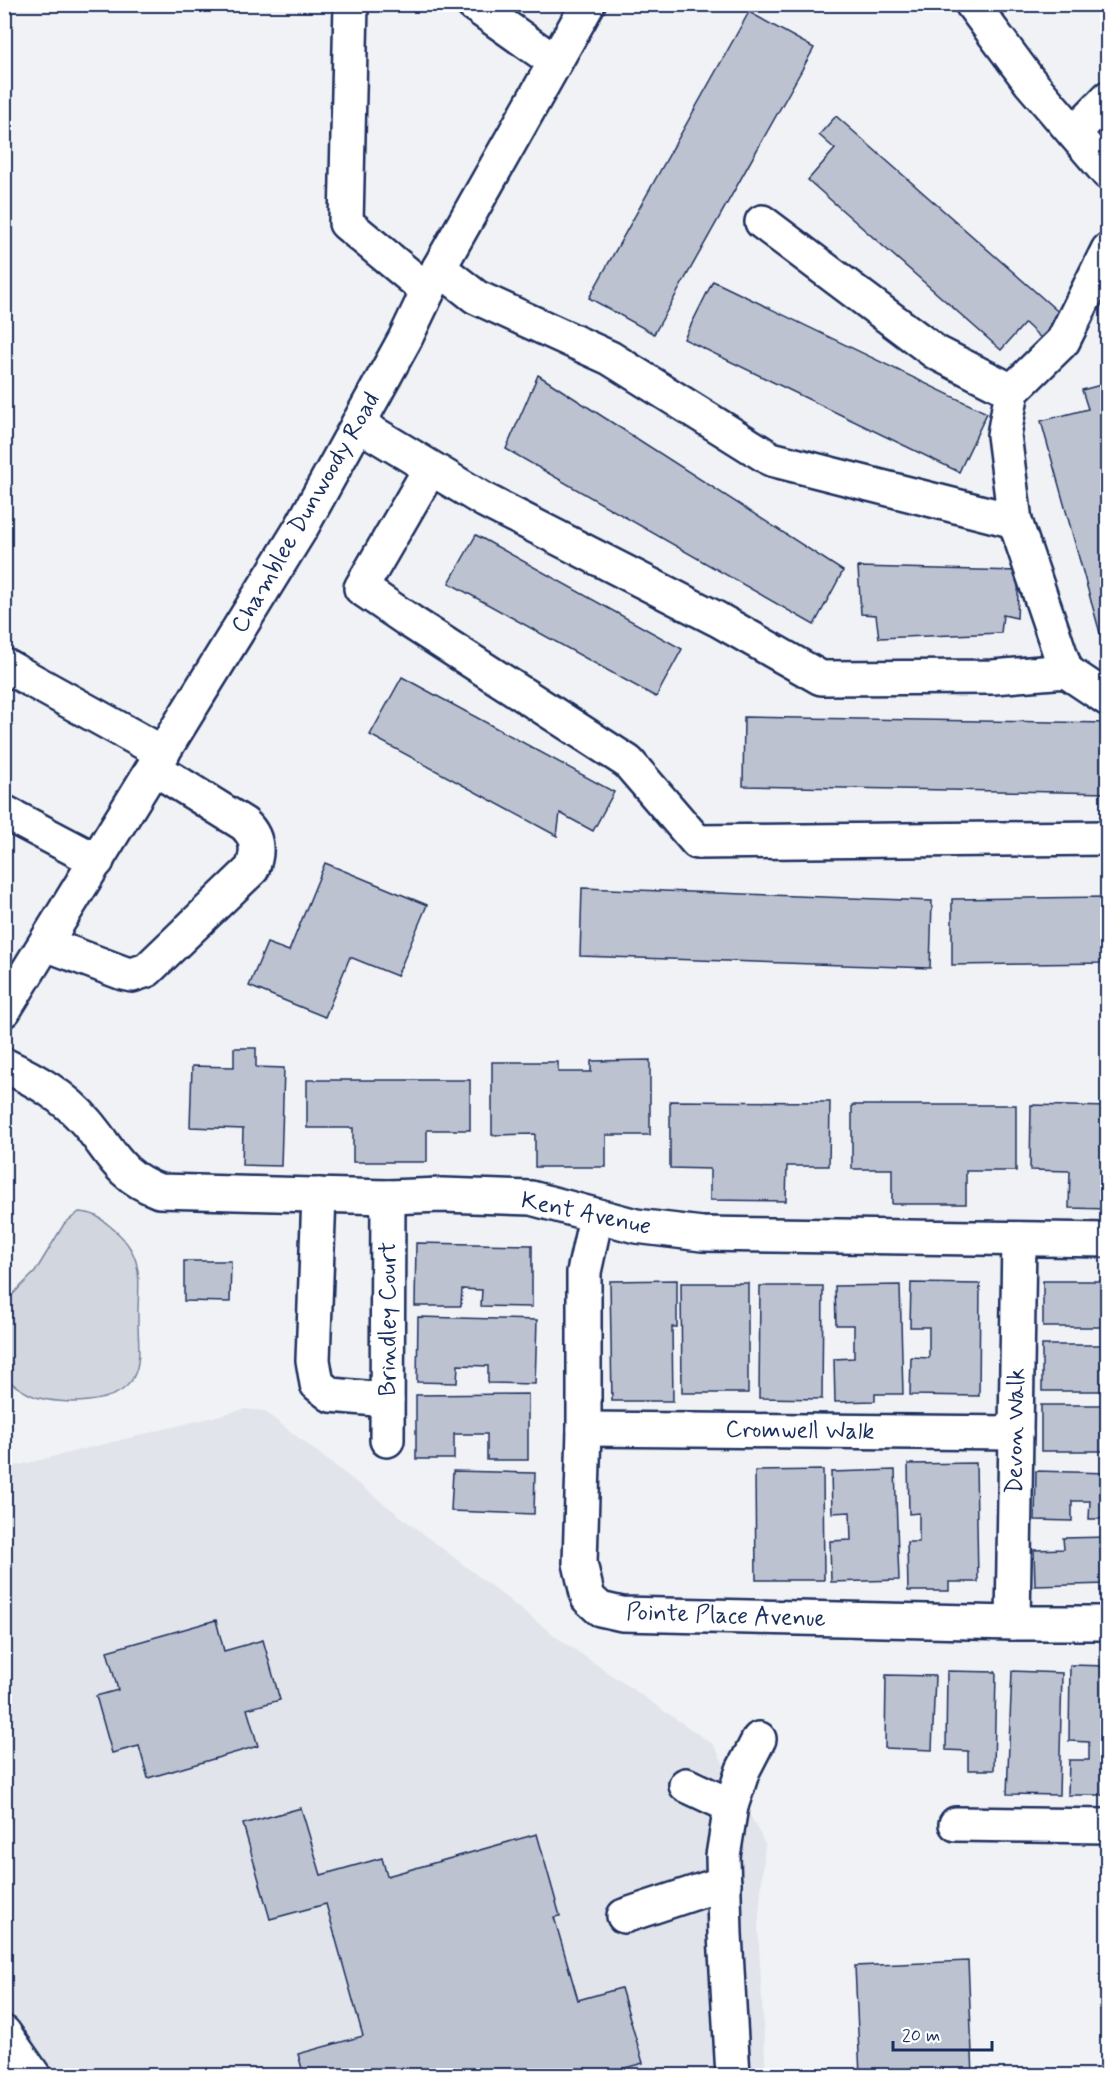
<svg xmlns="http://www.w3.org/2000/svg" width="1112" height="2080" font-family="Mynerve,sans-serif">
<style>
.built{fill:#e1e4ea}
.green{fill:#d2d6df;stroke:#76829e;stroke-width:1.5}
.building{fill:#bcc2d0;stroke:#1b2f5e;stroke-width:1.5}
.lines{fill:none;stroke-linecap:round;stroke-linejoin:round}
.minor-casing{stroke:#1b2f5e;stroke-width:38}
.minor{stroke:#fff;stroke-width:33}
.labels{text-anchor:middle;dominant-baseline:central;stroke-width:4.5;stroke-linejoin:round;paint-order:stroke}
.street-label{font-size:24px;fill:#1b2f5e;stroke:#fff}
</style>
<rect width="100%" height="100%" fill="#f1f2f5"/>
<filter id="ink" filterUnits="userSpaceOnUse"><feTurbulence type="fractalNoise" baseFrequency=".0167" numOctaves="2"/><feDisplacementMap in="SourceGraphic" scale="12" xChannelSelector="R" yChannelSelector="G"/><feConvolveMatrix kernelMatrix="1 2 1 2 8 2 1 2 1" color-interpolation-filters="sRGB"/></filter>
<g filter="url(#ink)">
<polygon class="built" points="245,1409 264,1411 562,1641 714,1745 765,1844 758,1927 766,2075 5,2075 4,1469"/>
<path class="green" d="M79 1212C95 1213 99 1217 111 1227 148 1257 137 1282 138 1323 138 1341 142 1362 133 1378 118 1406 62 1405 36 1397 24 1393 14 1385 5 1378V1302L35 1272 64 1224Z"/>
<g class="building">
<polygon points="749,12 814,48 654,334 589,298"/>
<polygon points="836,116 1063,316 1042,339 1025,323 1001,350 808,180 835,149 819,135"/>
<polygon points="713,281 987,413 959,472 684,339"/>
<polygon points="538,375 843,571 814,625 506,449"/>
<polygon points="1108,383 1108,662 1041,421 1088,409 1082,390"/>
<polygon points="476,535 682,649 656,697 449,583"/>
<polygon points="858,567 1019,571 1017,618 1003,615 1001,633 879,638 876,615 861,614"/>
<polygon points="402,677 614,792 593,831 560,813 557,836 370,735"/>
<polygon points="744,717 1108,723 1108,793 743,786"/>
<polygon points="325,863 427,905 397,976 350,957 325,1017 249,986 267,943 289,951"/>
<polygon points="582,888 932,901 930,968 580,956"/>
<polygon points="1108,897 1108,963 952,965 952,899"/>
<polygon points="234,1048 256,1048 256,1067 284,1068 281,1166 242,1165 243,1129 190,1127 192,1066 234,1067"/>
<polygon points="650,1060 650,1135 606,1135 606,1167 535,1167 535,1134 492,1135 492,1062 558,1062 558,1072 591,1072 591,1061"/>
<polygon points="307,1080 470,1080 470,1130 427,1130 427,1162 353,1162 353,1128 307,1128"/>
<polygon points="670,1101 830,1102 829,1166 787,1166 786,1201 710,1200 710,1169 670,1168"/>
<polygon points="852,1105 1016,1105 1016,1171 966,1171 966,1204 892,1204 892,1169 852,1169"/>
<polygon points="1031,1105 1108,1107 1108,1209 1069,1208 1070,1171 1030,1170"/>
<polygon points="416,1243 532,1245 532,1307 481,1306 482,1290 462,1289 461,1306 415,1306"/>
<polygon points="184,1261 231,1261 230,1302 184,1301"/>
<polygon points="677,1280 677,1327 672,1327 673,1401 612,1401 610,1281"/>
<rect x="1043" y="1281" width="65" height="46"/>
<polygon points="681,1283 748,1283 748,1393 682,1393"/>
<polygon points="911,1283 980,1284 979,1396 910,1395 911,1357 929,1358 929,1327 910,1327"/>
<polygon points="900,1285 903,1394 875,1394 875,1401 835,1402 834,1359 854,1358 854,1325 836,1325 835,1286"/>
<polygon points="760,1286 823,1286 822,1399 759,1398"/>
<polygon points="418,1317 537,1320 535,1384 488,1383 488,1366 458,1365 457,1383 417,1382"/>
<rect x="1042" y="1345" width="66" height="46"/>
<polygon points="528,1394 528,1460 487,1460 487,1434 454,1434 454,1459 416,1459 416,1395"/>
<rect x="1041" y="1405" width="67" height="46"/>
<polygon points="976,1463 978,1582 949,1582 949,1591 908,1591 907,1542 919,1542 919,1513 909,1514 908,1464"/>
<polygon points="823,1470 824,1580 756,1580 755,1471"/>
<polygon points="895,1470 899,1580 831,1582 830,1541 851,1540 850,1512 832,1513 831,1472"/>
<polygon points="453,1471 535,1473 534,1514 451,1511"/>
<polygon points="1036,1471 1108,1473 1108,1519 1089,1519 1090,1501 1072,1501 1072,1521 1035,1520"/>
<polygon points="1108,1537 1108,1584 1035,1586 1034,1550 1064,1549 1063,1538"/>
<polygon points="216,1620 224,1651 263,1640 280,1700 247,1709 258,1746 148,1778 139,1746 112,1753 96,1696 118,1690 107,1651"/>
<polygon points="1070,1665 1108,1666 1108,1795 1068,1795 1069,1760 1089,1760 1089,1742 1069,1741"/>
<polygon points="947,1671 996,1672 994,1770 968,1770 968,1751 946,1750"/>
<polygon points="1012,1671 1062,1673 1059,1795 1007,1794"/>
<polygon points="886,1675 935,1676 932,1750 885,1748"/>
<polygon points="301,1808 321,1875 382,1858 387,1876 537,1834 560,1916 554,1917 578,2000 621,1988 643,2063 604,2074 605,2076 304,2076 298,2054 363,2036 326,1904 270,1919 243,1824"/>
<polygon points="968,1961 973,2076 860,2076 855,1966"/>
</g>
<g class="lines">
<defs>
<g id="minor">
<polyline points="351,4 346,223 428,291"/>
<polyline points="473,4 555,62"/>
<polyline points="972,4 1030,82 1108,173"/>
<polyline points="1074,133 1108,98"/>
<polyline points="762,222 935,352 1012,391"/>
<polyline points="439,268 476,297 610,358 771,459 1015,521 1004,435 1012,391 1063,341 1108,250"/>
<polyline points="358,424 484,500 717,619 821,678 993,677 1066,671 1108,699"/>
<polyline points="430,469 361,588 411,622 628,762 697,842 1108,838"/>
<polyline points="1015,521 1066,671"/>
<polyline points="4,665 163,753"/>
<polyline points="4,812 97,861"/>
<path d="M46 944 123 973 132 975 147 970 252 869C259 851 258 837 244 824L154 768"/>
<polyline points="4,1010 301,528 405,339 439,268 588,4"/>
<path d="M4 1065C36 1080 64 1096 87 1123 113 1154 118 1175 159 1191L388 1197 442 1195 531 1198 636 1226 702 1234 1108 1240"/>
<polyline points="319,1195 313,1360 317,1384 331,1395 387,1400"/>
<polyline points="596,1217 584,1272 584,1429 580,1563 588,1598 600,1609 622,1614 1013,1623 1108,1623"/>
<polyline points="584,1429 1016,1433"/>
<polyline points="387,1440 388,1197"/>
<polyline points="1013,1623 1019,1239"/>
<polyline points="686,1785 731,1806"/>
<polyline points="956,1824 1108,1826"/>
<polyline points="624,1916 724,1883"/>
<polyline points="4,2033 34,2076"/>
<polyline points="733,2076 725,1934 723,1856 731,1806 743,1770 759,1739"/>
</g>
</defs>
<use href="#minor" class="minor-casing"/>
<use href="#minor" class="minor"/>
</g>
</g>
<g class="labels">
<g class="street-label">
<text transform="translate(306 513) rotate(-60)">Chamblee Dunwoody Road</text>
<text transform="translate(586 1214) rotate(12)">Kent Avenue</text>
<text transform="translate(388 1319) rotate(-90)">Brindley Court</text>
<text transform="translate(800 1431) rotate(1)">Cromwell Walk</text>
<text transform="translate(1016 1431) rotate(-89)">Devon Walk</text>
<text transform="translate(726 1616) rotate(2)">Pointe Place Avenue</text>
</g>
</g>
<rect width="1112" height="2080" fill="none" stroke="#fff" stroke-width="24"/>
<rect x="12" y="12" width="1088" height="2056" fill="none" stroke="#1b2f5e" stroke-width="2" filter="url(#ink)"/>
<path d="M893 2041v9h99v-9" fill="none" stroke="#1b2f5e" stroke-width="3"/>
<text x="902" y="2041" font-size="18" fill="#1b2f5e" stroke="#ffffff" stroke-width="4.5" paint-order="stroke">20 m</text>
</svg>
